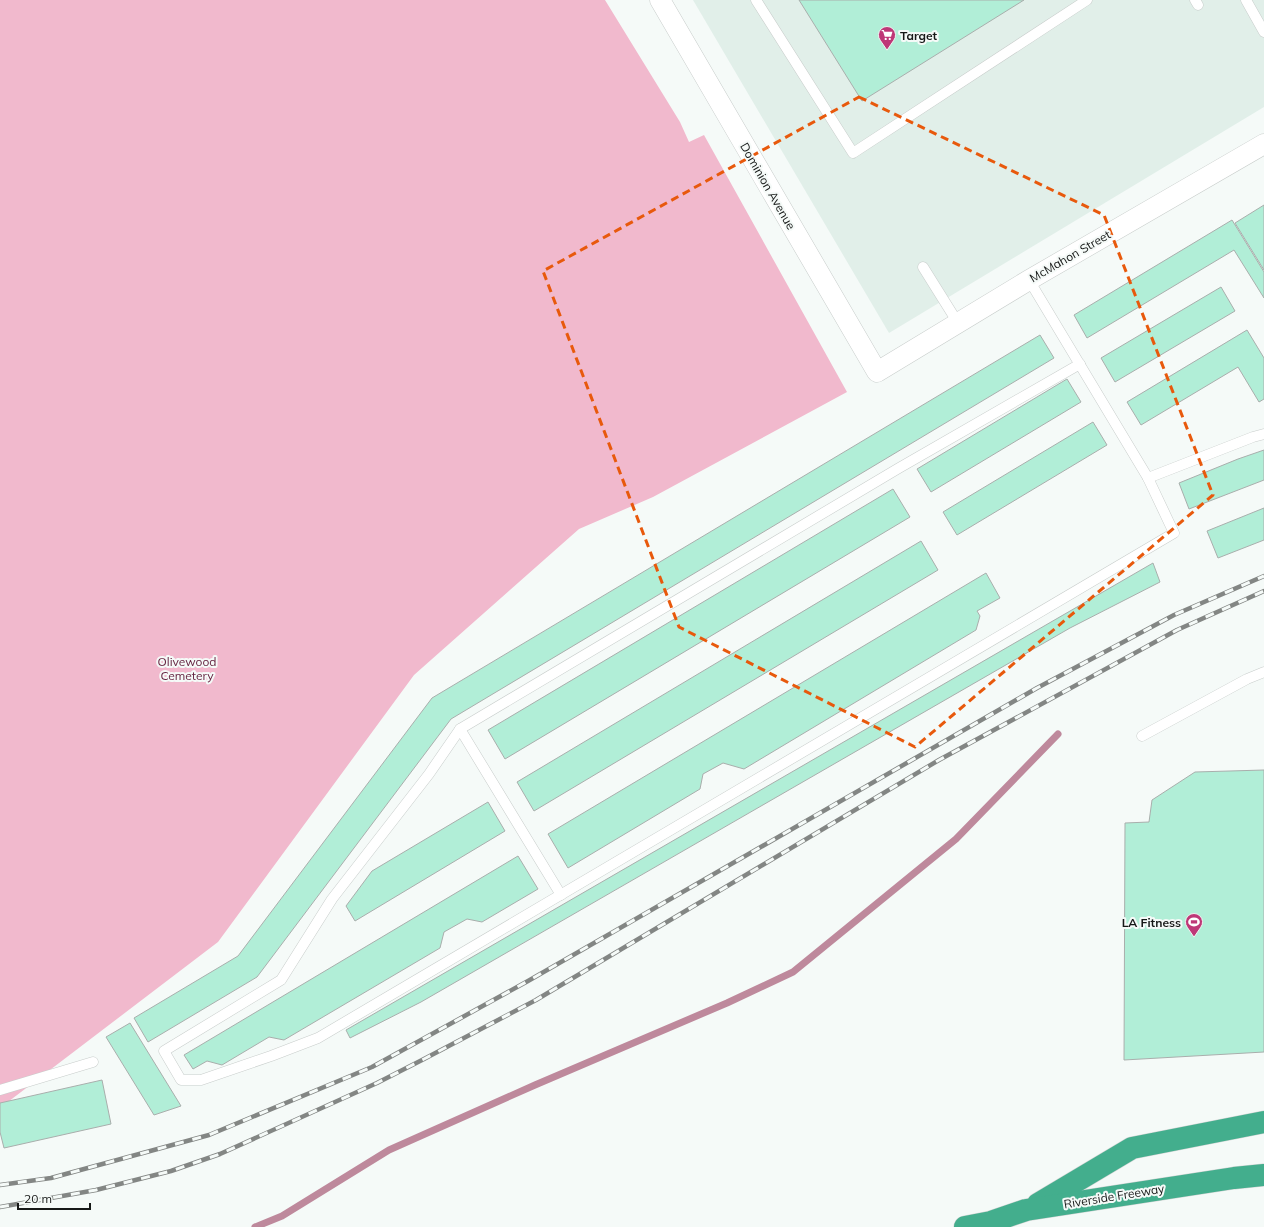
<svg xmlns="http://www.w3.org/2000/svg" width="1264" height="1227" font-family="Mulish,sans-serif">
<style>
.built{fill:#e1efe9}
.green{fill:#f1b9cd}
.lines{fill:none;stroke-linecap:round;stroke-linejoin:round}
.stream{stroke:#be899c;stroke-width:7}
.building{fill:#b1eed7;stroke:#a9aeac}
.service-casing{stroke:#c8cdcb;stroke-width:11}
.minor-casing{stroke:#c8cdcb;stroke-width:21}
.motorway-casing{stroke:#d5d5d5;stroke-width:23}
.service{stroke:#fff;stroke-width:10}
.minor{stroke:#fff;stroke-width:20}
.motorway{stroke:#43ae8d;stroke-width:22}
.rail-casing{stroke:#838684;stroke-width:4.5}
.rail{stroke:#f5faf8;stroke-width:3;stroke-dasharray:9;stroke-linecap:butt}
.marked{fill:none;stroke:#e8590c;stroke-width:3;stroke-dasharray:8 5;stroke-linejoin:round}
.labels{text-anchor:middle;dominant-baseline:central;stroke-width:4;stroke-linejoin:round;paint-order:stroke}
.poi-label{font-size:12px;font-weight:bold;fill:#161817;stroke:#f5faf8;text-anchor:start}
.street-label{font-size:12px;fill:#161817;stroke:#f5faf8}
.park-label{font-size:12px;fill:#662542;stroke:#f5faf8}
</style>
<rect width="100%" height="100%" fill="#f5faf8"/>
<polygon class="built" points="693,0 1264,0 1264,107 889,333"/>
<polygon class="green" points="0,0 605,0 680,122 689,142 704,135 847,392 653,497 579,529 414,675 218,942 0,1108"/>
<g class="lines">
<polyline class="stream" points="255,1227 282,1216 389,1150 535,1085 727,1003 793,972 956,839 1058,734"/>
</g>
<g class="building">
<polygon points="799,0 1024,0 862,101"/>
<polygon points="1264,205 1264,270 1235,223"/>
<polygon points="1232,220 1264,272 1264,298 1234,250 1087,338 1074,315"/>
<polygon points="1221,287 1235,311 1115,382 1101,358"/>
<polygon points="1247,330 1264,358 1264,399 1259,402 1238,367 1141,425 1127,402"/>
<polygon points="1040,335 1054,358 451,719 257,977 148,1042 134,1018 238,956 432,698"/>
<polygon points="1067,379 1081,402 931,492 917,469"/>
<polygon points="1093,422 1107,445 957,535 943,512"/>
<polygon points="1264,450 1264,480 1189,509 1179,483 1238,459"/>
<polygon points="893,489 910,517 505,759 488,730"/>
<polygon points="1264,508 1264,540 1218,558 1207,531"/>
<polygon points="921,541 938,570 534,811 517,782"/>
<polygon points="1153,563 1160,582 1070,628 421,1002 350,1038 346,1030"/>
<polygon points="986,573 1000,598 977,611 980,616 976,630 744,769 723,763 703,774 700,789 568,868 548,834"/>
<polygon points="1264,770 1264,1052 1124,1060 1125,823 1149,822 1152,800 1195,772"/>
<polygon points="488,802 505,831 355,921 346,906 372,871"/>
<polygon points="518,856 538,889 482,922 467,919 444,932 440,948 284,1040 269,1037 222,1065 207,1061 193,1069 184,1055"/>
<polygon points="130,1023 181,1106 154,1115 106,1037"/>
<polygon points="102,1080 111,1124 4,1148 0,1132 0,1103"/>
</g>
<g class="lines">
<defs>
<g id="service">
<polyline points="756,0 853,153 1087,0"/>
<polyline points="1195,0 1198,5"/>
<polyline points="1246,0 1264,32"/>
<polyline points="923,267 958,323"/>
<polyline points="1029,280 1148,478 1253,437 1264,434"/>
<polyline points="1080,364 899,468 460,729 429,774 332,899 281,980 164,1051 181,1080 201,1080 271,1056 318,1038 1174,533 1148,478"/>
<polyline points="460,729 561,895"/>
<polyline points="1142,736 1247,679 1264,672"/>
<polyline points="0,1090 93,1062"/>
</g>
<polyline id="minor" points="660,0 877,372 1029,280 1264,144"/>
<g id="motorway">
<polyline points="1038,1204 1132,1148 1264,1122"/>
<polyline points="965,1227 991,1222 1026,1210 1234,1178 1264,1175"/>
</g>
</defs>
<use href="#service" class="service-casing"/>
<use href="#minor" class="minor-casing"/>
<use href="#motorway" class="motorway-casing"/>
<use href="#service" class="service"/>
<use href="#minor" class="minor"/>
<use href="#motorway" class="motorway"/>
<defs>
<g id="rail">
<polyline points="0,1185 51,1178 209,1135 372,1067 528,981 1037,688 1174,615 1264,576"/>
<polyline points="0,1207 96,1190 171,1171 220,1154 377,1083 424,1059 536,1000 939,760 1177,630 1264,591"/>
</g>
</defs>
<use href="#rail" class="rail-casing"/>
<use href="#rail" class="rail"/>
</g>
<path class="marked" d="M859 97 1104 215 1213 495 915 747 679 627 543 271Z"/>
<defs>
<symbol id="supermarket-pin" viewBox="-11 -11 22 30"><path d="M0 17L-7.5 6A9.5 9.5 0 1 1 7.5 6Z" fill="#be3777" stroke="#f5faf8"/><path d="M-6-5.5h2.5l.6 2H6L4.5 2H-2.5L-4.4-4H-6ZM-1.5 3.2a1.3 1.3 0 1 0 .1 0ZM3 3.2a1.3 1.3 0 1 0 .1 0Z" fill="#fff"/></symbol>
<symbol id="stadium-pin" viewBox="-11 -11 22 30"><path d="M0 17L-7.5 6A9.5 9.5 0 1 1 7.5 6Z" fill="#be3777" stroke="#f5faf8"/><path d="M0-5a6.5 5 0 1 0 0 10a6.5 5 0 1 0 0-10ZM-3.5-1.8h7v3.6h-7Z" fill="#fff"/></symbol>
</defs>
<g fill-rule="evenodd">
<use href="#supermarket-pin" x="877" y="25" width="20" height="27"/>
<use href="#stadium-pin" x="1184" y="912" width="20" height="27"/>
</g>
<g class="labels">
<g class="poi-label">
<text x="900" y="35">Target</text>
<text x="1181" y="922" text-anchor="end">LA Fitness</text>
</g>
<g class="street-label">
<text transform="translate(768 186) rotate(60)">Dominion Avenue</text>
<text transform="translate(1070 256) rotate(-30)">McMahon Street</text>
<text transform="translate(1114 1196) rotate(-9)">Riverside Freeway</text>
</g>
<g class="park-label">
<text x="187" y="661">Olivewood<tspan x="187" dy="14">Cemetery</tspan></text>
</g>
</g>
<path d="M18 1203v6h72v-6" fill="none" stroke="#161817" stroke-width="2"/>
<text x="24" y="1203" font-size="12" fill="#161817" stroke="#f5faf8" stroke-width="3" paint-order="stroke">20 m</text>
</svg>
